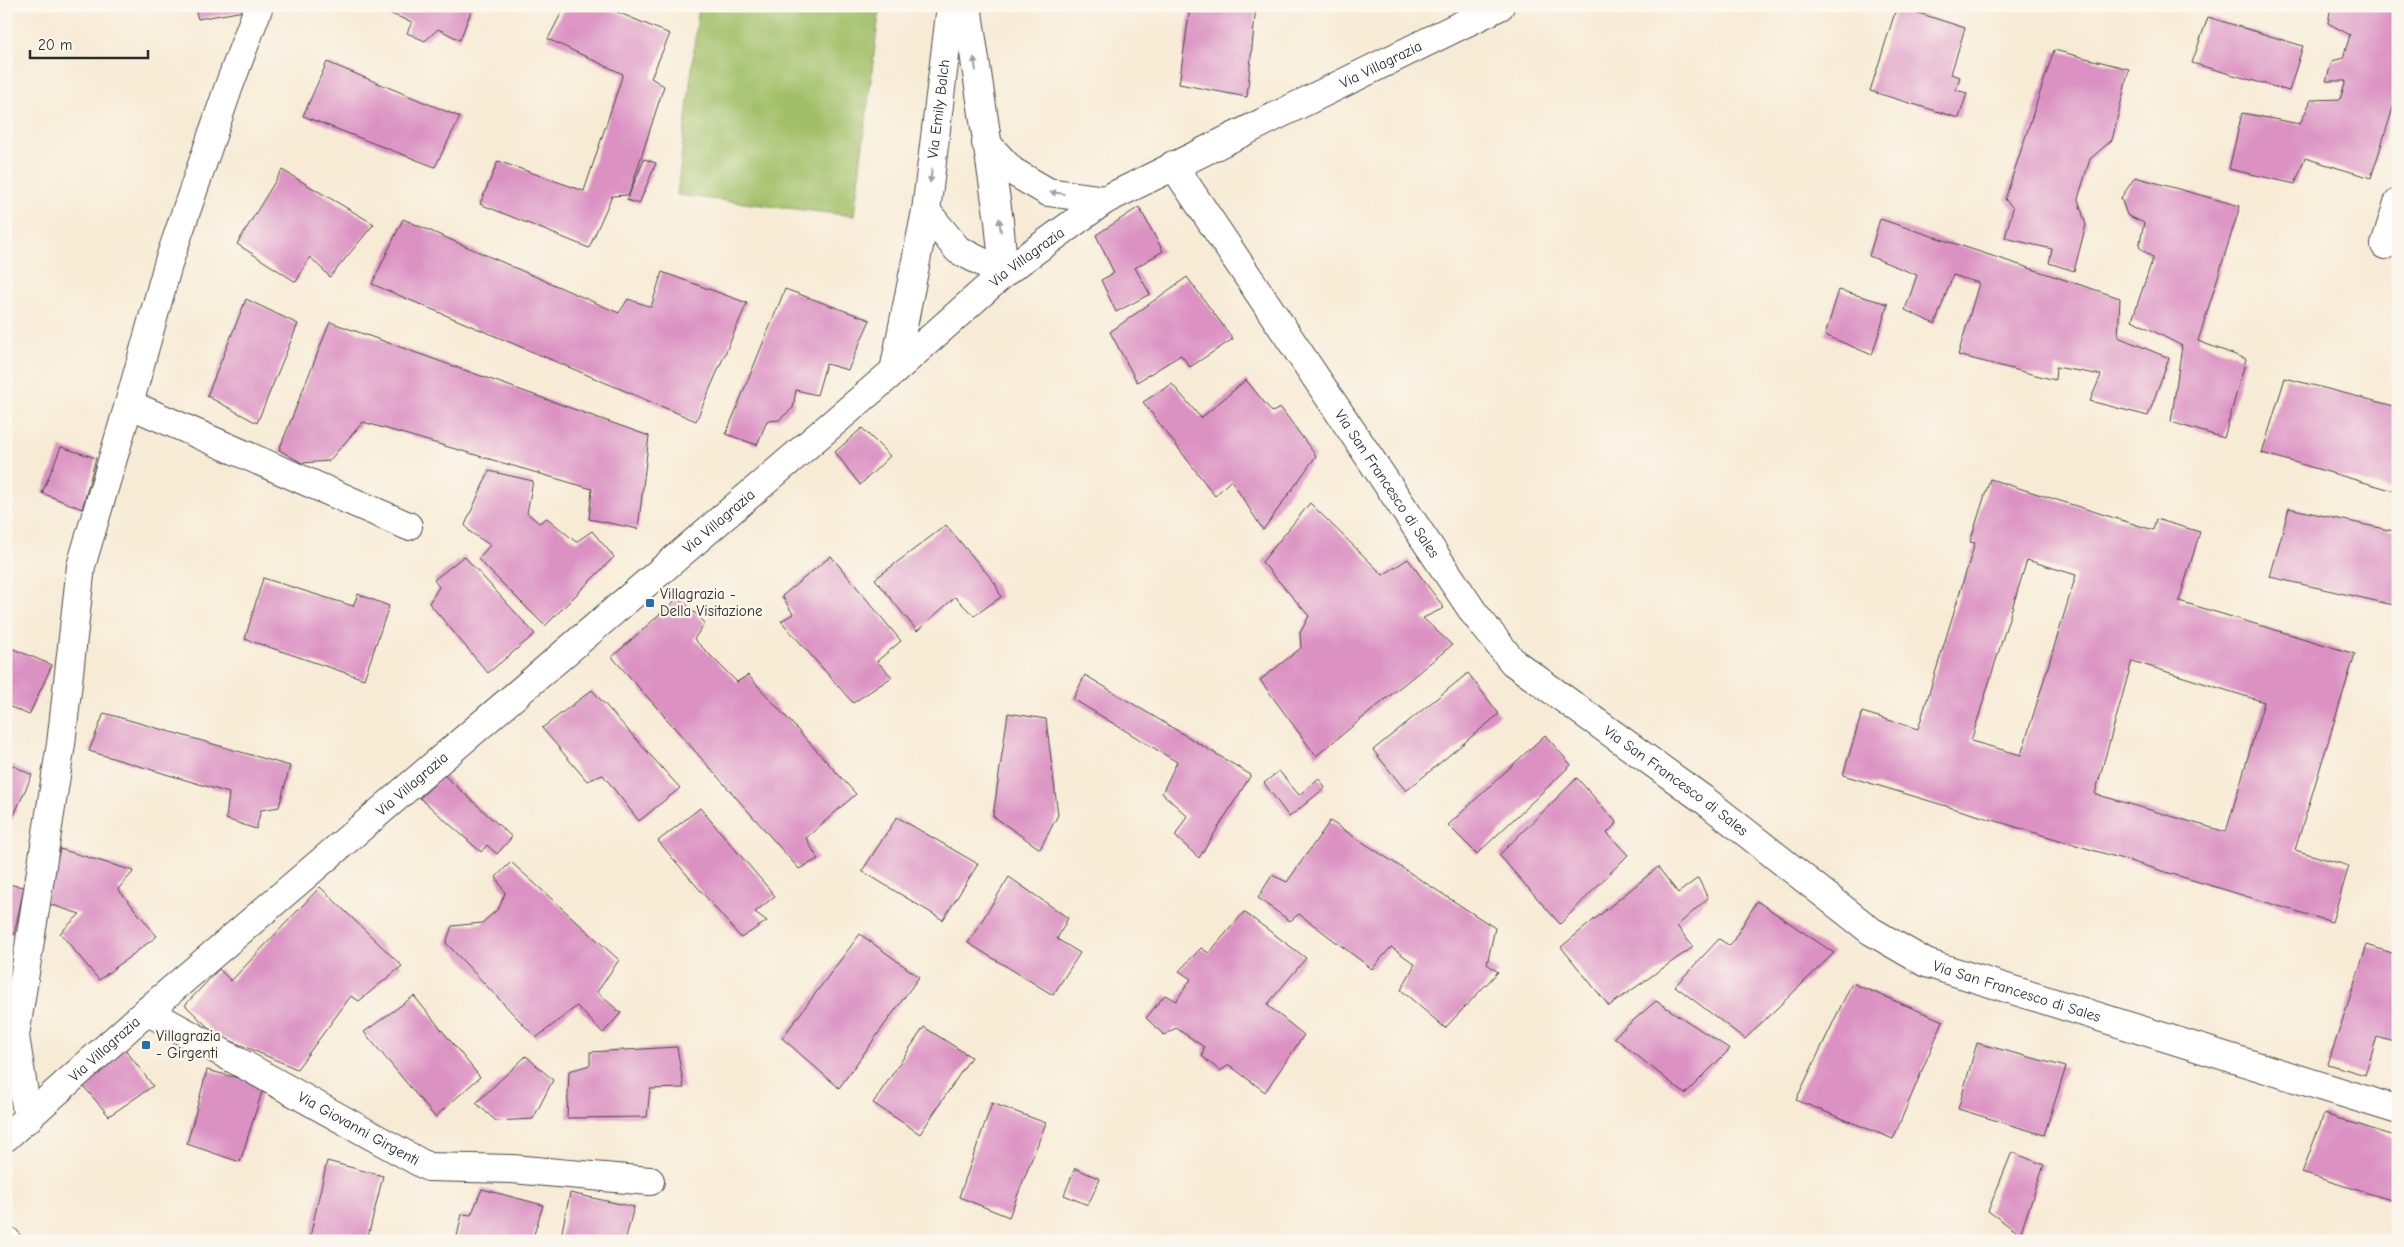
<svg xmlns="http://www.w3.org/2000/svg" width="2404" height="1247" font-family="'Comic Neue',sans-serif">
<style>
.green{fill:#a1bf68;stroke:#66754a}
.building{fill:#db92c3;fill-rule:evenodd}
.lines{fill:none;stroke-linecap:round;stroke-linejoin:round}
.minor-casing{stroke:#4a4845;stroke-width:30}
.minor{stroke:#fff;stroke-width:28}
.oneway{fill:#a0a0a0}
.poi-dot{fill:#1f6fb2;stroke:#fbf7ec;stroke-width:2}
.labels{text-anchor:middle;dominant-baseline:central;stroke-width:4.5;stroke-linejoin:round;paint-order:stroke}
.street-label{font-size:15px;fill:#2b2b2b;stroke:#fbf7ec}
.poi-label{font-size:15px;fill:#2b2b2b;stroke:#fbf7ec;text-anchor:start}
</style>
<rect width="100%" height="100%" fill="#fbf7ec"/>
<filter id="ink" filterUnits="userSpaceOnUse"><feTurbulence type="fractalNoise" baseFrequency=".02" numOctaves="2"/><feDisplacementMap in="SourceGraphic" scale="10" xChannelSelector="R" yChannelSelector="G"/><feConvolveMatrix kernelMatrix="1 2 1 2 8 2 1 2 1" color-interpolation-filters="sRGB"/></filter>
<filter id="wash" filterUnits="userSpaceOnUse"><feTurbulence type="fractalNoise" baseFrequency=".0096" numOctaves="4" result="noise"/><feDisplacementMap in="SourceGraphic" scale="20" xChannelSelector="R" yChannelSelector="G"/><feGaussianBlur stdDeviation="1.12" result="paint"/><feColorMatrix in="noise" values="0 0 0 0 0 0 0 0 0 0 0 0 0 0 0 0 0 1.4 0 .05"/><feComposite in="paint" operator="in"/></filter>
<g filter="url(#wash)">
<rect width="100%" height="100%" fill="#f7ebd6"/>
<polygon class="green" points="699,6 880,6 854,216 677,195"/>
<g id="blocks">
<g class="building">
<polygon points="194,6 252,6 250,10 198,19"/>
<polygon points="370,6 473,6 460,40 438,29 425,41 407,33 412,22"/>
<polygon points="565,6 603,6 670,34 651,78 664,86 629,195 612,196 589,248 480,204 498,161 584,191 623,74 548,39"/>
<polygon points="1183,6 1256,6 1247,97 1179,84 1190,8"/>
<polygon points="1897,6 1965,28 1951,74 1960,77 1956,90 1967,93 1959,118 1870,91"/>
<polygon points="2331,6 2398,6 2398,37 2394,46 2398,47 2398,92 2371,178 2305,158 2295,184 2229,169 2242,113 2300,124 2311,100 2340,99 2346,81 2326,81 2332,61 2343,58 2350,35 2328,23"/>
<polygon points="2208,17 2303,46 2289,91 2192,63"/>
<polygon points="2054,50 2129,69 2112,140 2090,159 2078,199 2086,225 2074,271 2049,263 2052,249 2005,238 2013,208 2005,199"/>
<polygon points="327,62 460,117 435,167 303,116"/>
<polygon points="644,159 656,163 639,204 627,200"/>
<polygon points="282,170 374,224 330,277 310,257 296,282 237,244"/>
<polygon points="2135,177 2240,206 2198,341 2246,359 2224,438 2171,422 2182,346 2132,320 2153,258 2139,247 2144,223 2127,215 2121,198"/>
<polygon points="1139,207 1163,251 1135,268 1150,294 1116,312 1101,280 1114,273 1096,235"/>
<polygon points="403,219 619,313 628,299 651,307 662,272 747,303 696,421 372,284"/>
<polygon points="1880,219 2120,298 2118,337 2169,358 2148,416 2090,401 2101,375 2056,367 2055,380 1958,355 1979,283 1953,275 1935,324 1905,310 1917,275 1869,256"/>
<polygon points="1187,277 1233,339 1190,367 1181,355 1137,382 1110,332"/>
<polygon points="785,289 870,320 848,370 826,364 817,395 796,390 793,408 779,420 767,421 757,445 726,434"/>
<polygon points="1839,290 1888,304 1872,355 1825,335"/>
<polygon points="246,299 298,324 257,423 207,396"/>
<polygon points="330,322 649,436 638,529 589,519 592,489 363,422 329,461 302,463 279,450"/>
<polygon points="2285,378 2398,407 2398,492 2262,453"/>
<polygon points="1246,380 1272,412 1281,408 1316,456 1263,530 1231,480 1215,496 1143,402 1172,384 1201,418"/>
<polygon points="862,428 890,456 860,485 835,452"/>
<polygon points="61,447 96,458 82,509 42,493"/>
<polygon points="489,471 533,481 527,513 539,523 547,518 576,542 592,531 614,557 545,626 478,559 490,545 470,532 465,525"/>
<path d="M1990 479 2153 530 2156 519 2200 532 2179 601 2355 654 2295 850 2349 866 2332 922 1843 775 1862 712 1918 729 1975 543 1970 542ZM2027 560 2076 575 2021 755 1971 741ZM2132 661 2264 702 2226 832 2095 794Z"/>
<polygon points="1310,503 1383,575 1408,559 1444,608 1423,618 1452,645 1316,756 1260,680 1301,648 1300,633 1309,616 1262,562"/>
<polygon points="2289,508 2398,532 2398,606 2270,577"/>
<polygon points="946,525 995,583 1001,597 974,616 955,597 917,631 875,579"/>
<polygon points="464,556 535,634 488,673 429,603 439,587 434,580"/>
<polygon points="831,556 901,641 877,661 892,677 853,703 781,621 793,614 782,596"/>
<polygon points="263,578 353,606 358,594 389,606 364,679 245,639"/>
<polygon points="679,597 705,623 694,639 737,682 748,675 856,794 806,838 818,859 799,869 612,657"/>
<polygon points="6,646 52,665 29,715 6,705"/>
<polygon points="1468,673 1499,714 1406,791 1373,750"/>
<polygon points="1085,675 1251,775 1199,858 1175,836 1187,816 1162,793 1177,762 1073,699"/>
<polygon points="592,690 680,788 639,821 603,775 587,781 542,728"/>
<polygon points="104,713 290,766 279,807 261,810 256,829 226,819 229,793 89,751"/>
<polygon points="1008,713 1046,719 1058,815 1040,849 993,816"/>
<polygon points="1545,735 1571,765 1477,854 1448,825"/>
<polygon points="6,762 32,775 10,824 6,823"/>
<polygon points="1279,771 1299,795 1319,778 1325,788 1289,817 1264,783"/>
<polygon points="444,775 512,837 497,854 487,845 481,852 420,798"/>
<polygon points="1577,778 1617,823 1607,833 1628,855 1560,924 1499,855"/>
<polygon points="700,808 775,896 755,912 767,921 741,938 658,841"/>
<polygon points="897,817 978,864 943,920 862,871"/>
<polygon points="1330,821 1495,928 1487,964 1498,972 1445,1028 1401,990 1415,964 1391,947 1372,969 1299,914 1290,921 1258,898 1272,875 1287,882"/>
<polygon points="60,849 134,871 118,889 157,936 99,980 60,933 80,914 46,903"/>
<polygon points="511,862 619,960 597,992 621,1013 603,1033 577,1006 536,1038 446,943 452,926 482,923 499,908 505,893 496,877"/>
<polygon points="1658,867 1678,893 1698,878 1708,898 1677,926 1693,947 1609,1006 1561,947"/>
<polygon points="1009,877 1068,918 1057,939 1080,953 1053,995 968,943"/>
<polygon points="6,884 24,887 14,935 6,933"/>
<polygon points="320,887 402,966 359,1001 351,996 297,1069 215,1034 185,1005 219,969 231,981"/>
<polygon points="1757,901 1834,953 1745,1039 1675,986 1719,939 1730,946"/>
<polygon points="1244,912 1306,958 1267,1005 1304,1035 1265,1092 1229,1065 1220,1071 1202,1056 1204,1047 1176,1028 1164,1035 1146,1018 1165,995 1176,1001 1191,979 1179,971 1201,948 1209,953"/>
<polygon points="860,934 919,977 839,1088 782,1038"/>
<polygon points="2367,945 2398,955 2398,1043 2377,1037 2365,1075 2328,1064"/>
<polygon points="1852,983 1943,1021 1893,1139 1796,1100"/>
<polygon points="414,996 480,1077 435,1117 364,1032"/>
<polygon points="1656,1001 1730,1049 1685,1094 1614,1037"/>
<polygon points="924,1027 971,1057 920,1134 873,1103"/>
<polygon points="1977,1043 2066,1067 2044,1135 1958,1109"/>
<polygon points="121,1044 153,1086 109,1116 78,1080"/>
<polygon points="677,1047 684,1088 650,1089 647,1117 567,1118 569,1071 590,1065 590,1052"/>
<polygon points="526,1056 553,1080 533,1119 496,1121 476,1103"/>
<polygon points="207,1070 264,1085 240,1162 187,1144"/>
<polygon points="992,1103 1046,1123 1009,1217 959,1197"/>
<polygon points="2324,1114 2398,1137 2398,1189 2394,1201 2302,1173"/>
<polygon points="2012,1152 2044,1165 2020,1234 1988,1211"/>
<polygon points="327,1161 383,1176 367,1241 309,1241"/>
<polygon points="1075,1168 1100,1179 1088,1205 1064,1195"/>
<polygon points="482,1189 543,1205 532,1241 456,1241 462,1214 471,1215"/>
<polygon points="570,1193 634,1207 625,1241 560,1241"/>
</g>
</g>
</g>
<g filter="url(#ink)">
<use href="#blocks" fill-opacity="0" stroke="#4a4845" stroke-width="1"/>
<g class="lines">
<defs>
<g id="minor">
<polyline points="967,6 999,221 1004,273"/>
<polyline points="986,143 1012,171 1048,192 1105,200"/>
<path id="s1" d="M1173 165 1474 613 1513 662 1707 802 1871 931 1926 963 2398 1110"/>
<polyline points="926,211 958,250 1004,273"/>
<polyline points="2385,245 2398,203"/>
<path id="s2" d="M894 371 926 211 951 6"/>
<polyline points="129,404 408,526"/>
<path id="s3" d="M147 1011 428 1167 512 1169 650 1181"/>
<polyline points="28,1119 15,1036 61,744 81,566 129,404 169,261 229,86 259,6"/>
<path id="s4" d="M6 1137 147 1011 894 371 1004 273 1105 200 1500 6"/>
<polyline points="6,1241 7,1241"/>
</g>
</defs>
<use href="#minor" class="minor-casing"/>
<use href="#minor" class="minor"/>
</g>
<defs><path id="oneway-solid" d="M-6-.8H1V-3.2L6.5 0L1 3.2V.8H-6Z" transform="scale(1.25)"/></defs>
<g class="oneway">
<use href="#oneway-solid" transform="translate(975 64) rotate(-98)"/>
<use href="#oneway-solid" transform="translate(931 176) rotate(98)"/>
<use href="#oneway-solid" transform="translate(1057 193) rotate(-173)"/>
<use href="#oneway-solid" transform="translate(1000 225) rotate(-97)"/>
</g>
</g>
<g class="poi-dot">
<rect x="645" y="598" width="10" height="10" rx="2.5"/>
<rect x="141" y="1040" width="10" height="10" rx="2.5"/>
</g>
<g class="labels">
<g class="street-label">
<text stroke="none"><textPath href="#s4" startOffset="1752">Via Villagrazia</textPath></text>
<text stroke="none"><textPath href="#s2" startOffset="266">Via Emily Balch</textPath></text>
<text stroke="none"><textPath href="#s4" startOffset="1348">Via Villagrazia</textPath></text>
<text stroke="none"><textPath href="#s1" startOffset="384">Via San Francesco di Sales</textPath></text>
<text stroke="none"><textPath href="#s4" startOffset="942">Via Villagrazia</textPath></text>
<text stroke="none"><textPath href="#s1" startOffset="804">Via San Francesco di Sales</textPath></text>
<text stroke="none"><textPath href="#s4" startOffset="538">Via Villagrazia</textPath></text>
<text stroke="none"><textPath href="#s1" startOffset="1209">Via San Francesco di Sales</textPath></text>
<text stroke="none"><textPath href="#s4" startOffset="132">Via Villagrazia</textPath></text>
<text stroke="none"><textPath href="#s3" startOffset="242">Via Giovanni Girgenti</textPath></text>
</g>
<g class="poi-label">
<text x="660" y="594">Villagrazia -<tspan x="660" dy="17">Della Visitazione</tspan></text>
<text x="156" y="1036">Villagrazia<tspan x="156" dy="17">- Girgenti</tspan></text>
</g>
</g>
<rect width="2404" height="1247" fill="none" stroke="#fbf7ec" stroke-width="25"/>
<path d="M30 50v8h118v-8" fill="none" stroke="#2b2b2b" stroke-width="2.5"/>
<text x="38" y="50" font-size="15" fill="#2b2b2b" stroke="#fbf7ec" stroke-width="4" paint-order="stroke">20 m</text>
</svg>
